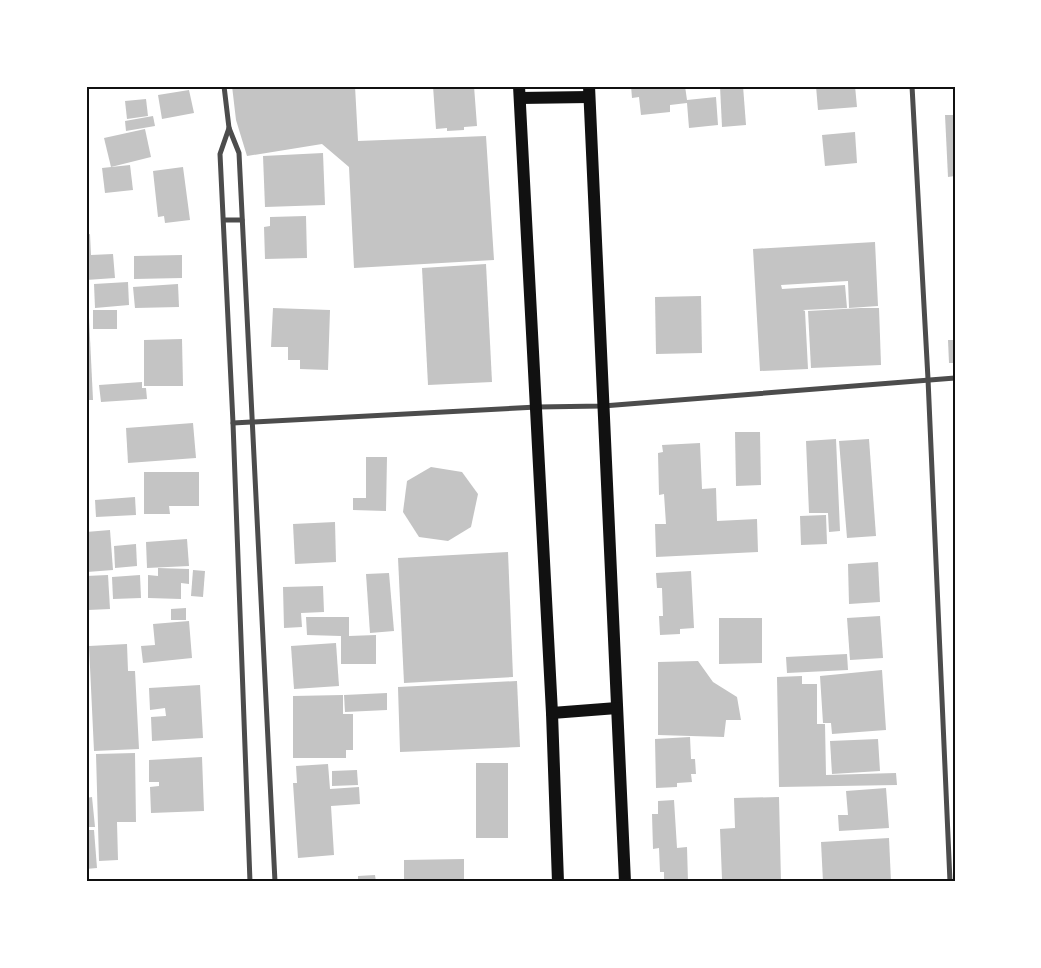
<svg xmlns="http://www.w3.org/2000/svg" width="1041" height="968" font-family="Manrope,sans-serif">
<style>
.building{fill:#c4c4c4}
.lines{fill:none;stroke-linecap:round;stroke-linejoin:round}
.minor{stroke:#4c4c4c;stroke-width:5}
.primary{stroke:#111;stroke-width:12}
.neatline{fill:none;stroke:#111;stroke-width:2}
</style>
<rect width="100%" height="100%" fill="#fff"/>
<g class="building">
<polygon points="232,86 355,86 358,141 486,136 494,260 354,268 349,167 322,144 247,156 236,120"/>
<polygon points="433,86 474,86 477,126 464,127 464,130 447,131 447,128 436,129"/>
<polygon points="631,86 685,86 687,100 716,97 718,125 689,128 687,103 670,105 670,112 641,115 639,97 632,98"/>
<polygon points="720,86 743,86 746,125 722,127"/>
<polygon points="816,86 855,86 857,107 818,110"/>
<polygon points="189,90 194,113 162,119 158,95"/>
<polygon points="146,99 148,116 127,119 125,101"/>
<polygon points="945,115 955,115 955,176 948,177"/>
<polygon points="153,116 155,126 126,131 125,121"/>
<polygon points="145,129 151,157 111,167 104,138"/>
<polygon points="855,132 857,163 825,166 822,135"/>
<polygon points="323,153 325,205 265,207 263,156"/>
<polygon points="130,165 133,190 105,193 102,168"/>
<polygon points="183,167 190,220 165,223 164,216 158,217 153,171"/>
<polygon points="306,216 307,258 265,259 264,227 270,226 270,217"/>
<polygon points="90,234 91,255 113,254 115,278 86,280 86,235"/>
<polygon points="875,242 878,306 849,308 848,281 781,285 782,289 845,285 847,308 803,310 805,311 808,369 760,371 753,249"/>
<polygon points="182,255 182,278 134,279 134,256"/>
<polygon points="486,264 492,382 428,385 422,268"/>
<polygon points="128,282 129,305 95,308 94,284"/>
<polygon points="178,284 179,307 135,308 133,287"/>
<polygon points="701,296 702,353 656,354 655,297"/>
<polygon points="88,297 93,400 86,400 86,298"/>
<polygon points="273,308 330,310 328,370 300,369 300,360 288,360 288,347 271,347"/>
<polygon points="861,308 879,308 881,365 811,368 808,311"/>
<rect x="93" y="310" width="24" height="19"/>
<polygon points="182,339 183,386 144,386 144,340"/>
<polygon points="948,340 955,340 955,363 949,363"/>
<polygon points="142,382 142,388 146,388 147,399 101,402 99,385"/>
<polygon points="193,423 196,458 128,463 126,428"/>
<polygon points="735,432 760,432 761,485 736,486"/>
<polygon points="836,439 840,531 829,532 828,513 809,513 806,441"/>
<polygon points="869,439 876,536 847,538 839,441"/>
<polygon points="700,443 702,489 716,488 717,521 757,519 758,552 656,557 655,524 666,524 664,494 659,495 658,453 663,452 662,445"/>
<polygon points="366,457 387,457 386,511 353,510 353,498 366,498"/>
<polygon points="431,467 462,472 478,494 471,527 448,541 419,537 403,512 407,481"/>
<polygon points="144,472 199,472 199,506 169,506 170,514 144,514"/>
<polygon points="135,497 136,515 96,517 95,500"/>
<polygon points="826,515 827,544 801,545 800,516"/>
<polygon points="335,522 336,562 295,564 293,524"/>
<polygon points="110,530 113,570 87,572 86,532"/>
<polygon points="187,539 189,566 147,568 146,542"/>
<polygon points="136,544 137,566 115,568 114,546"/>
<polygon points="508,552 513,677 404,683 398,558"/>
<polygon points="878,562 880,602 849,604 848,564"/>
<polygon points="158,568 189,569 189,584 181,583 181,599 148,598 148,575 158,576"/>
<polygon points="193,570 205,571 203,597 191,596"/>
<polygon points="691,571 694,628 680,629 680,634 660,635 659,616 663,616 662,588 657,588 656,573"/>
<polygon points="389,573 394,631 370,633 366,574"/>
<polygon points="108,575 110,609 88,610 86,576"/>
<polygon points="140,575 141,598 113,599 112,577"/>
<polygon points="323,586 324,612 301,613 302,627 284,628 283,587"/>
<polygon points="186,608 186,620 171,620 171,609"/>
<polygon points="880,616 883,658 850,660 847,618"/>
<polygon points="306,617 349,617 349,636 376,635 376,664 341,664 341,636 307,635"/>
<polygon points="719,618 762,618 762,663 719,664"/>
<polygon points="189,621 192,658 143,663 141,646 155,645 153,624"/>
<polygon points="336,643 339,686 294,689 291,646"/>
<polygon points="127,644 128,671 135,671 139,749 94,751 89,646"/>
<polygon points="847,654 848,670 787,673 786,657"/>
<polygon points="698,661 713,682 737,697 741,720 726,720 724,737 658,735 658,662"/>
<polygon points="882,670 886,730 832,734 831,723 823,723 820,676"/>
<polygon points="802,676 802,684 817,684 817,724 825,724 826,775 896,773 897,785 779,787 777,677"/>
<polygon points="517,681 520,747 400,752 398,687"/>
<polygon points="200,685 203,738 152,741 151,717 166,716 165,708 150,710 149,688"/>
<polygon points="387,693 387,710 345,712 344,695"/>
<polygon points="343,695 343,714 353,714 353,750 346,750 346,758 293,758 293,696"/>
<polygon points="690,737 691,759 695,759 696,774 691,774 692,782 677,783 677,787 656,788 655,739"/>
<polygon points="878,739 880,771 832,774 830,741"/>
<polygon points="135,753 136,822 117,822 118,860 99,861 96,754"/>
<polygon points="202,757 204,811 151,813 150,787 159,786 159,782 149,782 149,760"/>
<rect x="476" y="763" width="32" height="75"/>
<polygon points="328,764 330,789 359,787 360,804 331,806 334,855 298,858 293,783 297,783 296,766"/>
<polygon points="357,770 358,785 332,786 332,771"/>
<polygon points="886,788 889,828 839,831 838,815 848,815 846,791"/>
<polygon points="92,797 95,827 86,827 86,798"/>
<polygon points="779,797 781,882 703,882 703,880 722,879 720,829 735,828 734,798"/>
<polygon points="674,800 677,848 687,847 688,882 664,882 664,872 660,872 659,848 653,849 652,814 658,814 658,801"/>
<polygon points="86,830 94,830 97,868 86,869"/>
<polygon points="889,838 891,882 823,882 821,842"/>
<polygon points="464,859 464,882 404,882 404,860"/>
<polygon points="375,875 376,882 358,882 358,876"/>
</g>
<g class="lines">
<g class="minor">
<polyline points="224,86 229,128 239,153 275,882"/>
<polyline points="912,86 928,379 950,882"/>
<polyline points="229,128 220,154 233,423 250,882"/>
<polyline points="224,220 242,220"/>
<polyline points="233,423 537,407 603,406 955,378"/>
</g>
<g class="primary">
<polyline points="519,86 552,713 558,882"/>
<polyline points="589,86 625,882"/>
<polyline points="520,98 589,97"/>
<polyline points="552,713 617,708"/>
</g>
</g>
<rect width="1041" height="968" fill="none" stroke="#ffffff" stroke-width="175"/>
<rect x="88" y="88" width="866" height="792" class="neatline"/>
</svg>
